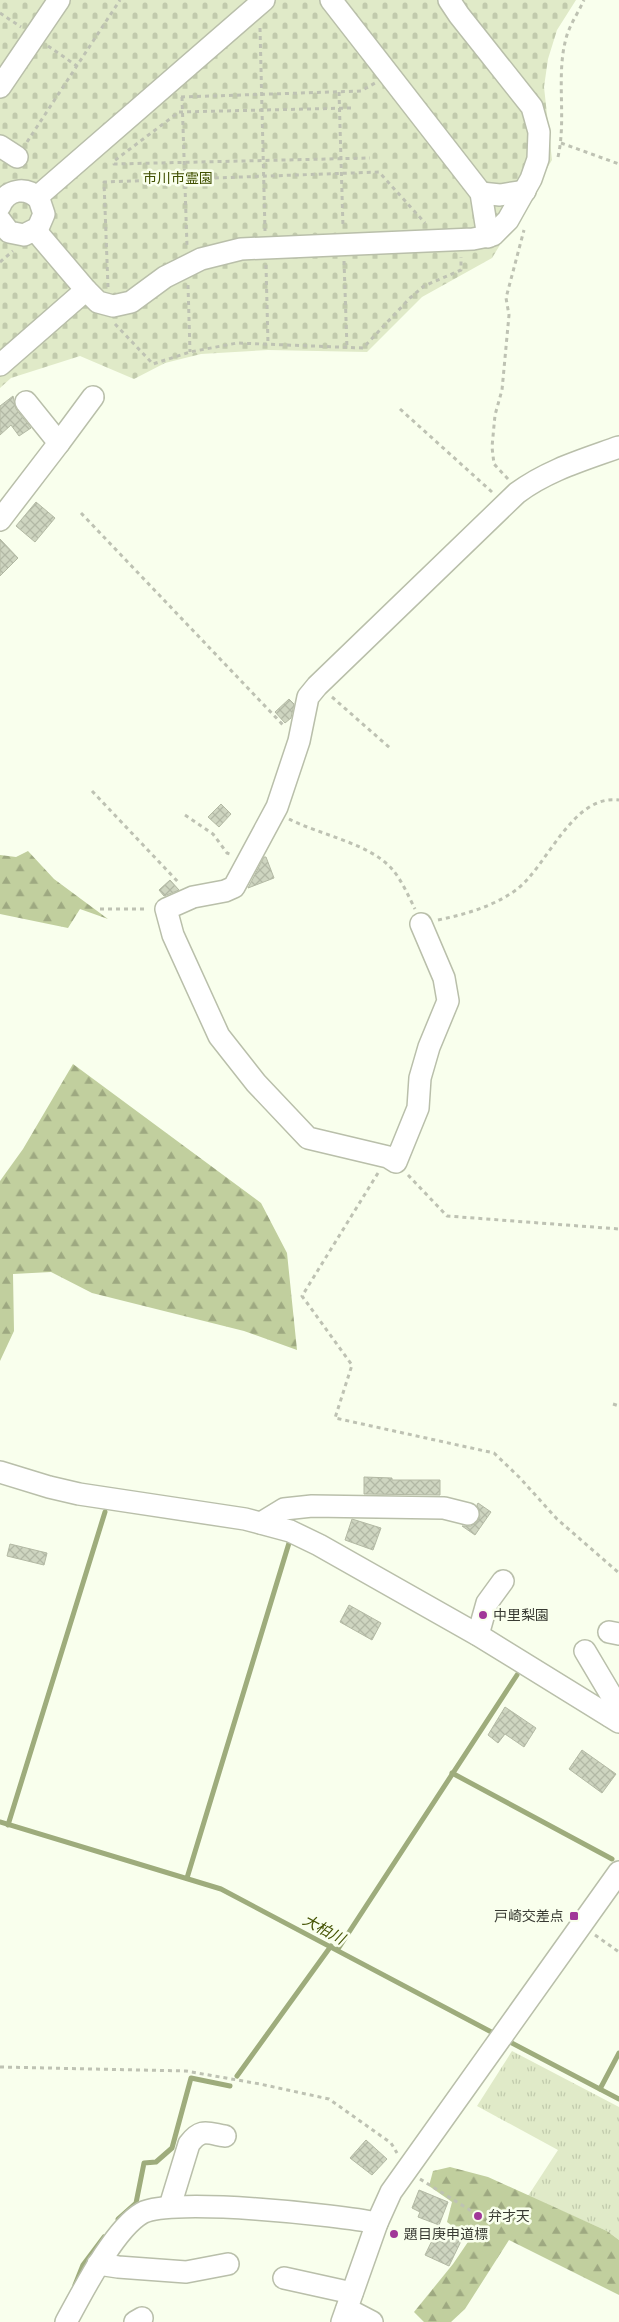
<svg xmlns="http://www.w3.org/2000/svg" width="619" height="2322" font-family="Helvetica,'Noto Sans JP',sans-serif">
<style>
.grass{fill:url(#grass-tufts)}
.forest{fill:url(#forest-firs)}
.cemetery{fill:url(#cemetery-stones)}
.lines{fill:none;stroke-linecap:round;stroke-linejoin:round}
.stream{stroke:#9eac7c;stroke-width:5}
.building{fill:url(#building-cross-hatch);stroke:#b3b9a4}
.minor-casing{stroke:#b9bfaa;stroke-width:24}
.path{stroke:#bec2b3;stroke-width:3;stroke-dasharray:4 4;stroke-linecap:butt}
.minor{stroke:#fff;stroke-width:21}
.poi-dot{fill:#a13798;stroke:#f9ffed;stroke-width:2}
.labels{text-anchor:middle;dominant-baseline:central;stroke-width:5;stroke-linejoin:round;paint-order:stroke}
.park-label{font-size:14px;fill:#405000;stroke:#f9ffed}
.poi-label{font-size:14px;fill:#393b33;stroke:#f9ffed;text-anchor:start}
.water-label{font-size:15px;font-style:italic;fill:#455404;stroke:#f9ffed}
</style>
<defs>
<pattern id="grass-tufts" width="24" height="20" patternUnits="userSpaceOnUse" patternTransform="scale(1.25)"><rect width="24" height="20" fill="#e0eac8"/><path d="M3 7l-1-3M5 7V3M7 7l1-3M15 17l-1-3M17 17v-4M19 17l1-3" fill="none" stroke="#c1caac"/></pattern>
<pattern id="forest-firs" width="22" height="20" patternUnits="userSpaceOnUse" patternTransform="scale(1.25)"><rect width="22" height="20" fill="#c1cf9e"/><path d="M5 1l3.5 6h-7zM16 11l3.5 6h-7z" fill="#9ea981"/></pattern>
<pattern id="cemetery-stones" width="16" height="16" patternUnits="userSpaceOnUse" patternTransform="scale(1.25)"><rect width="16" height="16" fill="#e0eac8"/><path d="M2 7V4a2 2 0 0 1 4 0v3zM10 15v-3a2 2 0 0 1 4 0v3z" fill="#c1caac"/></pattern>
<pattern id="building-cross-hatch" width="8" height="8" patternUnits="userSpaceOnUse" patternTransform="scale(1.25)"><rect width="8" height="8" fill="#ced5c0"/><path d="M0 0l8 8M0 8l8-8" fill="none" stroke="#b2b8a5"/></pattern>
</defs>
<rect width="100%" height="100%" fill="#f9ffed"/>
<polygon class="grass" points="512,2051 619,2107 619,2240 607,2231 528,2196 558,2150 477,2106"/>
<g class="forest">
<polygon points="28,851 54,879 108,919 80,909 68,928 0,914 0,855 16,857"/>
<polygon points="73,1064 261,1203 287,1253 297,1350 244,1331 92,1293 51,1272 13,1274 14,1331 0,1361 0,1181 23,1149"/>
<polygon points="450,2167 488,2177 607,2231 619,2240 619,2295 509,2240 465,2309 451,2322 424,2322 414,2312 453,2264 470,2239 447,2222 452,2202 429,2186 433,2171"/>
</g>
<polygon class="cemetery" points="0,0 576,0 557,30 548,59 544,87 552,160 492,258 422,297 367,352 268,350 201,354 165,363 134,379 80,356 11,378 0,388"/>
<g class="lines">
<g class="stream">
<polyline points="452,1773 612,1859"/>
<polyline points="0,1822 221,1889 497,2035"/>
<polyline points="8,1825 105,1512"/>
<polyline points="187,1878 289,1543"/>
<polyline points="338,1949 517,1675"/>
<polyline points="506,2040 619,2099"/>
<polyline points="237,2076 331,1946"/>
<polyline points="600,2089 619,2053"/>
<polyline points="118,2219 136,2203 144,2163 156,2162 172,2148 191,2078 230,2086"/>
<polyline points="75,2285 83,2265 104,2237"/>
</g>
</g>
<g class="building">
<polygon points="13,396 16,409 31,428 19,436 11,425 0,435 0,406"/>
<polygon points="36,502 55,518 35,542 16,526"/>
<polygon points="0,539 18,558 0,576"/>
<polygon points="289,699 294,704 291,718 285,723 275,712"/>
<polygon points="221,804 231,814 219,827 208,817"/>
<polygon points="264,857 266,857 274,878 248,888"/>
<polygon points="170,880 179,890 164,896 159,890"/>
<polygon points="364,1477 392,1478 392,1480 440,1480 440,1495 364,1494"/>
<polygon points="478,1503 491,1512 475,1535 462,1526 471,1526 477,1522 480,1517 477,1505"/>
<polygon points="352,1519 381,1528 373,1550 345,1540"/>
<polygon points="10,1544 47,1553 44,1565 7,1556"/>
<polygon points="349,1605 381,1623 372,1640 340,1622"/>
<polygon points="505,1707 536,1728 524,1747 505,1734 498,1743 488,1735"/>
<polygon points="582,1750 616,1774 602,1793 569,1769"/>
<polygon points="366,2140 387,2159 372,2175 350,2158"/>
<polygon points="419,2190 448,2202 439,2225 418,2217 420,2212 412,2208"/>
<polygon points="439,2226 463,2237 449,2266 425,2255"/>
</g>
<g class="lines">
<defs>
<g id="minor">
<polyline points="331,0 481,193 488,237"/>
<polyline points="0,87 59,0"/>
<polyline points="0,146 17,157"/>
<polyline points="481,193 500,195 525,191"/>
<polyline points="37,197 264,0"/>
<path d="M0 206C7 189 26 186 39 199L44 214 38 228 24 235 9 232 0 220"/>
<polyline points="35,230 86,290 98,302 113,306 131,302 165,277 201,259 241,249 473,239 493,235 508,220 531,179 538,159 539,132 532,107 459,15 449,0"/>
<polyline points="0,365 86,290"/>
<polyline points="59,443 93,397"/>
<polyline points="0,520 59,443 26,402"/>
<path d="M421 924 444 978 448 1001 429 1047 420 1078 418 1108 396 1162 388 1157 308 1138 256 1083 219 1036 173 935 166 909 193 897 225 891 234 887 277 807 299 741 308 697 317 686 517 493C548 470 583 460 619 447"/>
<polyline points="0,1472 49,1487 79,1494 245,1519 290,1531 319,1545 478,1635 619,1722"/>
<polyline points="261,1523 284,1509 312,1506 444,1508 468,1514"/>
<polyline points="609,1632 619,1634"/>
<polyline points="478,1635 487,1603 503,1581"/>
<polyline points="585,1651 614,1700 610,1716"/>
<path d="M170 2206 189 2144C201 2128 207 2133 225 2136"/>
<polyline points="98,2264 118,2267 186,2272 228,2264"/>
<polyline points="284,2278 352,2293"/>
<polyline points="347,2309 372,2322"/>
<path d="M66 2322C82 2293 114 2229 142 2213 170 2197 340 2215 377 2223"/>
<polyline points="135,2322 142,2318"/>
<polyline points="342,2322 377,2223 391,2192 619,1872"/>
</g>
</defs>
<use href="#minor" class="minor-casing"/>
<g class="path">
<polyline points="0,13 21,27"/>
<polyline points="260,28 265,231"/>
<polyline points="48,46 77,66"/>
<polyline points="339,92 343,227"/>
<polyline points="181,97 361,91 375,83"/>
<polyline points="182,97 187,246"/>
<polyline points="351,108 179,112 114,161 114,164 370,158"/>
<polyline points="27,142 120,0"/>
<polyline points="561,143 619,164"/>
<path d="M558 157C567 117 555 74 567 35 571 23 579 11 584 0"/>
<polyline points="344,261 347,348"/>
<polyline points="0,262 13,251"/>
<polyline points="266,265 268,344"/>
<polyline points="188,285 190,352"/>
<polyline points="108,287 104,182 379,172 425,223"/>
<polyline points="115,324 153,364 190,352 237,343 363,348 410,298 424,286 461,270 461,257"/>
<polyline points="400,409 492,492"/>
<polyline points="508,479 494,464 492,447 495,415 502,390 509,315 506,298 524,230"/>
<polyline points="81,513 284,726"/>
<polyline points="332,697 390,748"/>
<polyline points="92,791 180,884"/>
<polyline points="185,815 213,834 227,853 233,855"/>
<path d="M289 819C320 835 369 843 392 869 401 879 409 897 415 909"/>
<polyline points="100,909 148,909"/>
<path d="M438 920C466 914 492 907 516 890 548 866 572 794 619 800"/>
<polyline points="378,1173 302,1296 352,1365 335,1418 494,1453 520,1478 557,1519 619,1573"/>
<polyline points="408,1175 447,1216 619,1229"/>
<polyline points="613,1404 619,1406"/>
<polyline points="595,1935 619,1952"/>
<polyline points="0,2067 186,2071 260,2084 329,2099 391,2143 397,2153"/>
<polyline points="420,2179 473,2212"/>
</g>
<use href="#minor" class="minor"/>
</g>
<g class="poi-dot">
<circle cx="483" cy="1615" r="5"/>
<rect x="569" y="1911" width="10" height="10" rx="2.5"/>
<circle cx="478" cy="2216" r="5"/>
<circle cx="394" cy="2234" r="5"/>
</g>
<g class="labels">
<g class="park-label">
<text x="178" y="178">市川市霊園</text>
</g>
<g class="poi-label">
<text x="493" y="1615">中里梨園</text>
<text x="564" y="1916" text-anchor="end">戸崎交差点</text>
<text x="488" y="2216">弁才天</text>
<text x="404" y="2234">題目庚申道標</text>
</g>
<g class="water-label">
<text transform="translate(324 1929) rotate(28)">大柏川</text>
</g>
</g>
</svg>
